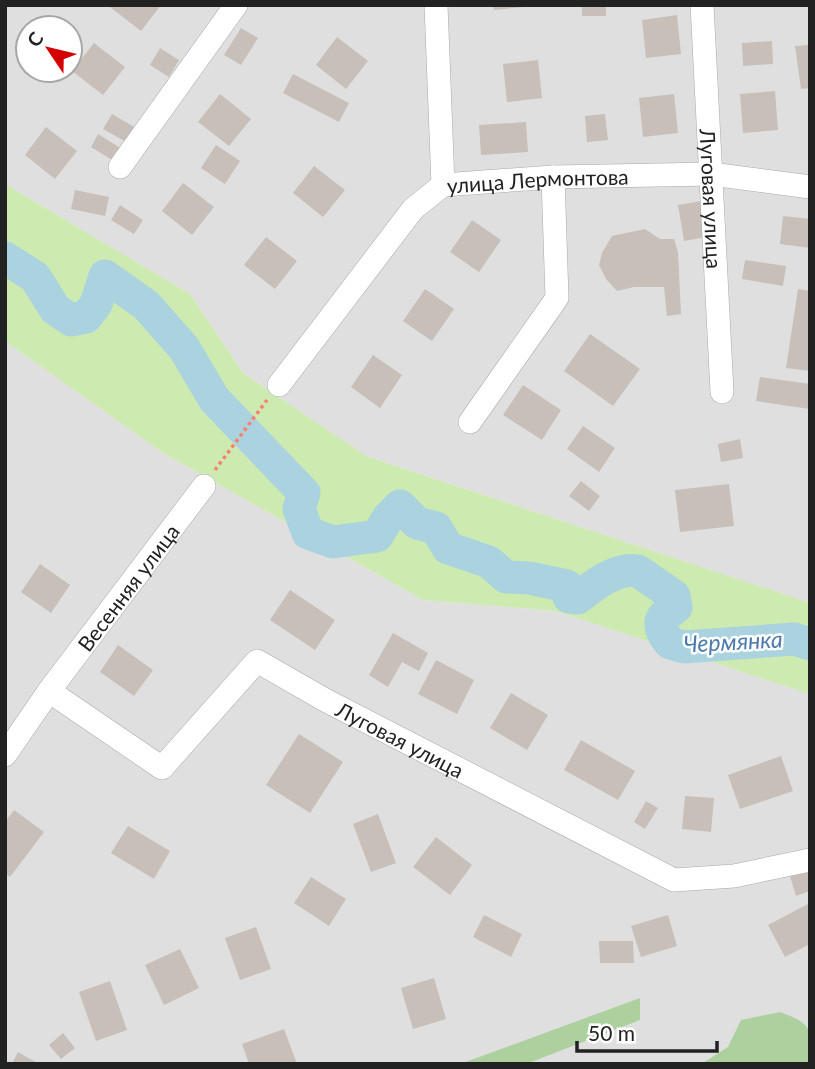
<svg xmlns="http://www.w3.org/2000/svg" width="815" height="1069" font-family="Lato,sans-serif">
<style>
.residential{fill:#e0dfdf;fill-rule:evenodd}
.grass{fill:#cdebb0}
.forest{fill:#add19e}
.lines{fill:none;stroke-linecap:round;stroke-linejoin:round}
.river{stroke:#aad3df;stroke-width:33}
.building{fill:#c7bfb8}
.minor-casing{stroke:#a9a9a9;stroke-width:24}
.path{stroke:#fa8072;stroke-width:3.5;stroke-dasharray:3.5 3.5;stroke-linecap:butt}
.minor{stroke:#fff;stroke-width:23}
.labels{text-anchor:middle;dominant-baseline:central;stroke-width:5;stroke-linejoin:round;paint-order:stroke}
.street-label{font-size:21px;fill:#222;stroke:#fff}
.water-label{font-size:23px;font-style:italic;fill:#4a7aab;stroke:#fff}
</style>
<rect width="100%" height="100%" fill="#f2efe9"/>
<g class="residential">
<path d="M5 5H810V603L366 456 243 373 190 294 5 184ZM28 28H70V70H28Z"/>
<polygon points="5,341 163,453 423,600 555,611 810,694 810,1051 806,1064 5,1064"/>
</g>
<polygon class="grass" points="5,184 190,294 243,373 366,456 810,603 810,694 555,611 423,600 163,453 5,341"/>
<g class="forest">
<polygon points="640,998 640,1020 526,1064 460,1064"/>
<path d="M780 1012C815 1025 810 1028 810 1064H701L728 1047 741 1020Z"/>
</g>
<g class="lines">
<path class="river" d="M5 258 35 277 55 309 71 320 86 317 96 304 105 276 146 305 184 348 214 399 304 493 299 509 308 533 333 542 377 536 388 518 400 506 417 523 436 528 448 548 489 562 506 577 529 578 567 586 569 597 578 598C594 585 616 567 638 571L674 596 676 607C673 610 669 612 666 614 655 622 664 636 670 643L684 647 794 639 810 644"/>
</g>
<g class="building">
<polygon points="111,5 161,5 141,31 110,7"/>
<polygon points="493,5 524,5 524,7 494,10"/>
<rect x="582" y="5" width="24" height="11"/>
<polygon points="677,15 681,54 646,58 642,20"/>
<polygon points="241,28 258,38 241,65 224,55"/>
<polygon points="337,37 368,61 346,89 316,65"/>
<polygon points="772,41 773,64 743,66 742,43"/>
<polygon points="94,43 125,67 103,95 72,71"/>
<polygon points="808,45 810,88 801,89 795,46"/>
<polygon points="160,48 179,60 169,77 150,65"/>
<polygon points="538,60 542,98 507,102 503,64"/>
<polygon points="293,74 349,103 339,122 283,93"/>
<polygon points="775,91 778,130 743,133 740,94"/>
<polygon points="220,94 251,119 229,146 198,122"/>
<polygon points="674,94 678,133 643,137 639,98"/>
<polygon points="112,114 136,128 128,143 103,129"/>
<polygon points="605,114 608,140 587,142 585,116"/>
<polygon points="526,122 528,152 481,155 479,125"/>
<polygon points="46,127 77,151 55,179 25,155"/>
<polygon points="98,134 122,149 114,161 91,147"/>
<polygon points="216,145 240,161 225,184 201,168"/>
<polygon points="314,166 345,190 323,217 293,193"/>
<polygon points="183,183 214,207 192,235 162,211"/>
<polygon points="75,190 109,197 105,216 71,209"/>
<polygon points="701,201 706,237 684,241 678,205"/>
<polygon points="120,205 143,220 134,234 111,220"/>
<polygon points="783,216 810,219 810,248 780,244"/>
<polygon points="472,220 501,240 479,272 450,252"/>
<polygon points="645,229 660,239 674,239 678,252 681,314 667,316 664,287 634,287 617,291 606,279 599,265 602,253 612,236"/>
<polygon points="266,237 297,261 275,289 244,265"/>
<polygon points="745,260 786,266 783,286 742,279"/>
<polygon points="425,289 454,309 432,341 403,321"/>
<polygon points="798,289 810,291 810,371 786,368"/>
<polygon points="590,334 640,369 613,406 564,371"/>
<polygon points="373,355 402,375 380,408 351,387"/>
<polygon points="760,377 810,384 810,409 756,401"/>
<polygon points="523,385 561,410 542,440 503,415"/>
<polygon points="583,426 615,448 599,472 567,449"/>
<polygon points="740,439 743,458 721,462 718,444"/>
<polygon points="581,481 600,496 589,511 569,496"/>
<polygon points="729,484 734,526 680,532 675,490"/>
<polygon points="40,564 70,585 51,613 21,592"/>
<polygon points="290,590 335,620 315,650 270,620"/>
<polygon points="393,633 428,653 419,671 402,662 388,687 369,675"/>
<polygon points="118,645 153,670 134,696 100,672"/>
<polygon points="436,660 474,680 457,714 418,694"/>
<polygon points="511,693 548,715 527,750 490,728"/>
<polygon points="299,734 343,762 310,813 266,785"/>
<polygon points="581,740 635,771 618,800 564,770"/>
<polygon points="781,756 793,791 740,809 728,775"/>
<polygon points="685,796 714,798 711,832 682,829"/>
<polygon points="646,801 658,808 645,829 634,822"/>
<polygon points="14,810 44,832 10,877 5,873 5,822"/>
<polygon points="378,814 396,863 371,872 353,824"/>
<polygon points="128,826 170,851 154,879 111,853"/>
<polygon points="436,837 472,865 450,895 413,867"/>
<polygon points="810,867 810,891 796,896 789,873"/>
<polygon points="311,877 346,899 329,926 294,903"/>
<polygon points="810,903 810,944 785,957 768,925"/>
<polygon points="484,915 522,934 511,957 473,937"/>
<polygon points="668,915 677,946 641,957 631,926"/>
<polygon points="256,927 271,969 240,980 225,938"/>
<polygon points="599,941 633,941 634,963 600,963"/>
<polygon points="180,949 199,988 164,1005 145,965"/>
<polygon points="434,978 446,1019 413,1029 401,988"/>
<polygon points="110,981 127,1030 96,1041 79,992"/>
<polygon points="284,1029 297,1064 249,1064 242,1044"/>
<polygon points="63,1033 75,1048 61,1059 49,1045"/>
<polygon points="18,1052 39,1064 12,1064"/>
</g>
<g class="lines">
<defs>
<g id="minor">
<path id="s1" d="M436 5 443 185 553 177 711 174 810 187"/>
<path id="s2" d="M702 5 722 392"/>
<polyline points="120,167 236,5"/>
<polyline points="279,385 413,209 443,185"/>
<polyline points="470,422 557,298 553,177"/>
<path id="s3" d="M49 691 162 768 257 661 325 700 674 880 734 876 810 860"/>
<path id="s4" d="M5 755 49 691 204 486"/>
</g>
</defs>
<use href="#minor" class="minor-casing"/>
<polyline class="path" points="215,470 267,400"/>
<use href="#minor" class="minor"/>
</g>
<g class="labels">
<g class="street-label">
<text stroke="none"><textPath href="#s1" startOffset="275">улица Лермонтова</textPath></text>
<text stroke="none"><textPath href="#s2" startOffset="194">Луговая улица</textPath></text>
<text stroke="none"><textPath href="#s4" startOffset="208">Весенняя улица</textPath></text>
<text stroke="none"><textPath href="#s3" startOffset="443">Луговая улица</textPath></text>
</g>
<g class="water-label">
<text transform="translate(733 641) rotate(-3)">Чермянка</text>
</g>
</g>
<rect width="815" height="1069" fill="none" stroke="#222222" stroke-width="14"/>
<g transform="translate(49 49) rotate(305)"><circle r="33" fill="#ffffff" stroke="#a7a7a7" stroke-width="2"/>
<path d="M0-5L12 26L0 18L-12 26Z" fill="#d40000"/>
<text y="-10" font-size="19" font-weight="bold" text-anchor="middle" fill="#222222">С</text>
</g>
<path d="M577 1041v10h140v-10" fill="none" stroke="#222222" stroke-width="3.5"/>
<text x="588" y="1041" font-size="21" fill="#222222" stroke="#ffffff" stroke-width="5" paint-order="stroke">50 m</text>
</svg>
